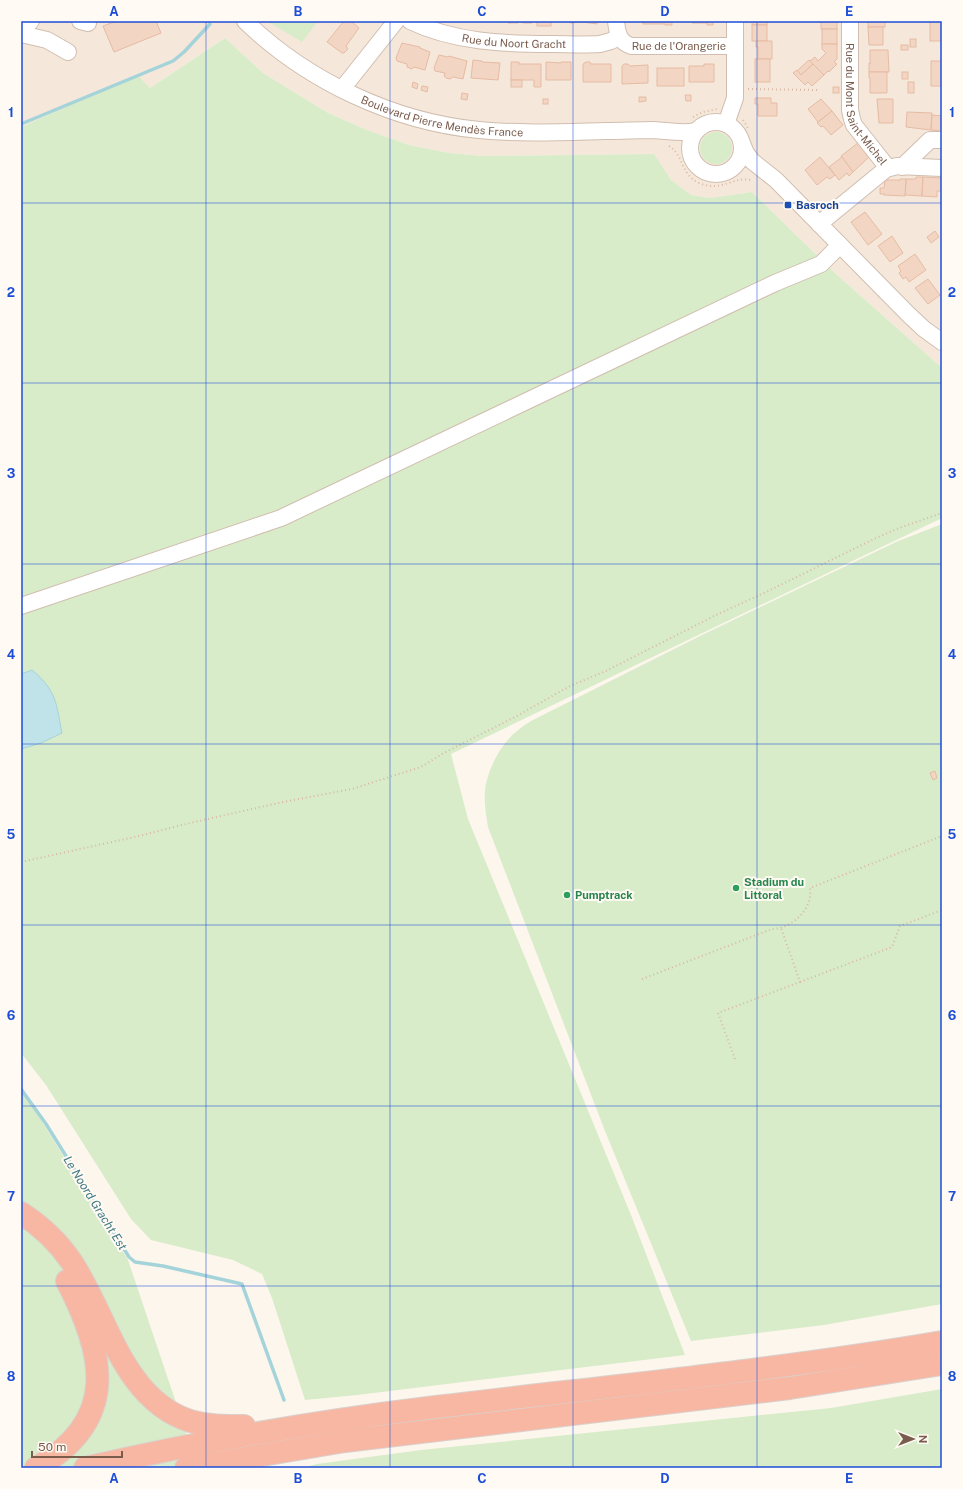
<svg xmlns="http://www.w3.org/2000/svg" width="963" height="1489" font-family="'Public Sans',sans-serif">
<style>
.residential{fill:#f5e8da}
.green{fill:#d8ecc9}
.water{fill:#bfe3e8;stroke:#a5d3da}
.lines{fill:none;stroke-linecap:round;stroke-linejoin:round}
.stream{stroke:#a5d3da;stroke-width:3.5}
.building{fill:#f3d5c3;stroke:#e6bba3}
.minor-casing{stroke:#d1beb0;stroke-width:18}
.highway-casing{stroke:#dad1cd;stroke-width:24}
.path{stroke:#d9b8a5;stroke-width:2;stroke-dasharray:1 3;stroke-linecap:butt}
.minor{stroke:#fff;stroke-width:16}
.highway{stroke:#f7b7a3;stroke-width:22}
.grid{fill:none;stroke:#1d4ed8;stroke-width:1;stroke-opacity:0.55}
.transit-dot{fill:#1a4fb4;stroke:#fffaf3;stroke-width:1.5}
.leisure-dot{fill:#2e9e5b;stroke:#fffaf3;stroke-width:1.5}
.labels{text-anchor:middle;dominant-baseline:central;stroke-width:4;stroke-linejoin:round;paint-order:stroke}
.street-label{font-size:11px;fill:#7a5c4d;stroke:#fffaf3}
.transit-label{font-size:11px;font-weight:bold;fill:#164399;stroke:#fffaf3;text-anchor:start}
.leisure-label{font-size:11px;font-weight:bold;fill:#27864d;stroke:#fffaf3;text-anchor:start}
.water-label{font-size:12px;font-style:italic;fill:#437c86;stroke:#fffaf3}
.neatline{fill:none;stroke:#1d4ed8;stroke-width:1.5}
.grid-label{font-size:13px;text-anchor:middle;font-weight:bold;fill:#1d4ed8}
</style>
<rect width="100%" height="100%" fill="#fdf6ec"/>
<polygon class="residential" points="21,21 942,21 942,368 837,275 752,192 710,198 691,195 671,180 653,154 483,156 449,153 409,145 367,130 328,113 263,73 225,38 150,88 138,75 21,127"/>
<g class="green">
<polygon points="267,21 318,21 302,42"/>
<polygon points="225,38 263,73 328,113 367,130 409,145 449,153 483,156 654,154 671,180 691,195 710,198 752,192 837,275 942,368 942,518 451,754 468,819 631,1215 685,1355 357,1395 305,1400 272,1298 262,1274 233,1260 151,1240 131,1219 46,1085 21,1053 21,127 138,75 150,88"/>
<circle cx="716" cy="148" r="16"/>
<path d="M942 524V1304L824 1325 691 1341 605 1131 488 827C486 815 484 803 485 791 485 786 487 780 488 776 496 752 509 734 531 721L704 634 896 542Z"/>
<polygon points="21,1088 128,1260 198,1468 21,1468"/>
<polygon points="942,1389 942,1468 302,1468 317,1464 421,1450 831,1408"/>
</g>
<path class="water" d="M32 670C57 691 56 703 62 733L41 743 21 749V674Z"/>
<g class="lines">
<g class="stream">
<polyline points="21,124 173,61 184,52 210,24"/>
<polyline points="21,1089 46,1124 129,1257 135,1262 163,1266 242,1284 284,1400"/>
</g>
</g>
<g class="building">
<polygon points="117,21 156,21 161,33 114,52 103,26"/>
<polygon points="344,21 351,21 359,28 346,46 348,49 344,53 342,53 327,42"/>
<polygon points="508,21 532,21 532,23 523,23 523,22 518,22 518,23 508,23"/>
<rect x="537" y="21" width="14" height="5"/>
<polygon points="570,21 597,21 597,24 582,22 570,23"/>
<polygon points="643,21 672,21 672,25 665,25 665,24 643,24"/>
<polygon points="692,21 713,21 713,25 707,25 707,23 692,23"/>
<rect x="752" y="21" width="15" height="4"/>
<rect x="821" y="21" width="16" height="8"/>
<rect x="868" y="21" width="17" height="6"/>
<rect x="930" y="21" width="12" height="20"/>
<rect x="752" y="25" width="15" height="16"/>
<polygon points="868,27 883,27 883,45 869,45"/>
<rect x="822" y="29" width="15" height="15"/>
<rect x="910" y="39" width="6" height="8"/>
<polygon points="756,41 772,41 772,59 758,59 758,47 756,47"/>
<polygon points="402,43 420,47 420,48 430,52 425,70 414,67 412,69 407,67 407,64 397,61 396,58"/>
<polygon points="822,44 837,44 837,59 834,62 837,64 829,72 828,71 824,75 810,61 815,57 818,61 826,53 822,49"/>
<rect x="901" y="45" width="7" height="5"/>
<polygon points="870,50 888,50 889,72 869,72 869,63 870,64"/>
<polygon points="439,55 448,57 449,56 467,61 463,79 453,77 450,79 446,78 444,76 445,73 435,71 434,68"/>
<rect x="755" y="59" width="15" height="23"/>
<polygon points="473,60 482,61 482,62 500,63 498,80 471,78"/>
<polygon points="809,60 813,64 801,75 797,71"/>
<rect x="931" y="61" width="11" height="25"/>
<polygon points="511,62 519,62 519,64 541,64 541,87 534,87 534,80 511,80"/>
<polygon points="546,62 561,63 561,62 571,62 571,80 546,80"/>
<polygon points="586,62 590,62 591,64 611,64 611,82 583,82 583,64"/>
<polygon points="624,64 628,64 630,66 648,65 648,83 622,84 622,66"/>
<polygon points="704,64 714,64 714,82 689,82 689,66 704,66"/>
<polygon points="813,64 824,75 812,86 808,82 805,85 793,73 797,70 801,75"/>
<rect x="657" y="68" width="27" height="18"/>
<polygon points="869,72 887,72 887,93 870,93 870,78 869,78"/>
<rect x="902" y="72" width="6" height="7"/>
<rect x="511" y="80" width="11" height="7"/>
<polygon points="413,82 418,84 417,89 412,87"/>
<rect x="908" y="82" width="6" height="11"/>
<polygon points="422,86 428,87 427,92 421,90"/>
<rect x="833" y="87" width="6" height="6"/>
<polygon points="462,93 468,94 467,100 461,99"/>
<polygon points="685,95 691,95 691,101 686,101"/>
<polygon points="639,97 646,97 646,101 639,102"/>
<polygon points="755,98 771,98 771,103 777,103 777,116 758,116 758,104 755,104"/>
<rect x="543" y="99" width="5" height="5"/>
<polygon points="821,99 832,111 818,122 808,109"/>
<polygon points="877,99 893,99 893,123 879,123"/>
<polygon points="832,111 843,125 831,135 823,126 821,127 817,123"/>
<polygon points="907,112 932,113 931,130 906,127"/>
<polygon points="932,115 942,116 942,131 931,130"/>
<polygon points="858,143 869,157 853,172 841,156"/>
<polygon points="820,157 835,175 830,179 827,177 817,185 805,170"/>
<polygon points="842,157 853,172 849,176 847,173 839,180 829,167"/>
<polygon points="916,177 923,177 922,196 905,195 906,179 916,179"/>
<polygon points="923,177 942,178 942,191 937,191 937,197 922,196"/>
<polygon points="900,179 906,179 905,196 884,195 884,194 880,194 880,188 884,188 885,180 900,180"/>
<polygon points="865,212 882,234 868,245 851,222"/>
<polygon points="935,231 939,237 931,243 927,237"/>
<polygon points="892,236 903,253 890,262 878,246"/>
<polygon points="915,254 926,270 909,282 906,277 903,279 899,273 901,271 898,266"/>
<polygon points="928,279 940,295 928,304 915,288"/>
<polygon points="935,771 937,778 933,780 930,773"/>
</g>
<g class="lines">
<defs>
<g id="minor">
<polyline points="80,21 88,23"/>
<path id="s1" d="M245 21C307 81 394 122 479 130 521 134 564 132 606 131 622 131 638 130 654 130 669 131 682 134 696 131"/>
<path id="s2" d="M410 21C454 42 503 44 551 44 567 44 583 45 600 44L611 41 619 37"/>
<path id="s3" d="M616 21C617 32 619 42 631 46H735"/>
<path id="s4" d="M850 21V110L852 119 854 125 888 168"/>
<polyline points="21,31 31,21"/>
<polyline points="21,34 47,40 68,52"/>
<polyline points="342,89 396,21"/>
<circle cx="716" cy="148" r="26"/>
<polyline points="726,124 735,98 735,21"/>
<polyline points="741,141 746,153 752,161 776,180 908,314 924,329 942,342"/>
<polyline points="902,167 930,140 942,140"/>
<polyline points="819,224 886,169 897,166 942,168"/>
<polyline points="21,606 281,518 775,283 821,264 840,245"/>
</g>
<g id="highway">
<path d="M21 1213C41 1226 58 1242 71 1261 107 1314 122 1399 190 1421 207 1426 226 1426 244 1426"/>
<path d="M36 1468C120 1420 105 1355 67 1281"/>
<path d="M85 1468C198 1442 313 1422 428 1408 600 1387 772 1371 942 1342"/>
<polyline points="186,1468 345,1441 790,1388 942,1364"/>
</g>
</defs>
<use href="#minor" class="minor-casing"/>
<use href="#highway" class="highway-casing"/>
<g class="path">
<polyline points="748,89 820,90"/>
<polyline points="693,117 703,112 717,109"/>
<polyline points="743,120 748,128"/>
<path d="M669 146C684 155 680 174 699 183 723 193 735 174 753 181"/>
<polyline points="21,862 139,836 190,823 283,802 352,789 421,767 442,754 515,717 570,686 606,671 716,615 764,593 876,538 899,528 942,513"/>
<path d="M642 979 772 929C793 928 813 909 810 888L942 836"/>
<polyline points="800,982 892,947 900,926 942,910"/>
<polyline points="735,1059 718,1013 800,982 781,928"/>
</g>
<use href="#minor" class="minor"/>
<use href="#highway" class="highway"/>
</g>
<path class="grid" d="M206 21V1468M390 21V1468M573 21V1468M757 21V1468M21 203H942M21 383H942M21 564H942M21 744H942M21 925H942M21 1106H942M21 1286H942"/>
<rect class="transit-dot" x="784" y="201" width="8" height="8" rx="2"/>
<g class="leisure-dot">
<circle cx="736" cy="888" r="4"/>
<circle cx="567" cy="895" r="4"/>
</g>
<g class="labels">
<g class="street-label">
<text stroke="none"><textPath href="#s2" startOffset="107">Rue du Noort Gracht</textPath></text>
<text stroke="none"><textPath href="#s3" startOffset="79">Rue de l'Orangerie</textPath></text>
<text stroke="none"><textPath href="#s4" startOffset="88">Rue du Mont Saint-Michel</textPath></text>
<text stroke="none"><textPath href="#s1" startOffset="224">Boulevard Pierre Mendès France</textPath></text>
</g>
<g class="transit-label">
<text x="796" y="205">Basroch</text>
</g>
<g class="leisure-label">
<text x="744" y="882">Stadium du<tspan x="744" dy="13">Littoral</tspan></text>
<text x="575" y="895">Pumptrack</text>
</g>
<g class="water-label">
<text transform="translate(95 1203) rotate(58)">Le Noord Gracht Est</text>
</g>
</g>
<rect width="963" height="1489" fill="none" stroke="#fffaf3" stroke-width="44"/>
<g transform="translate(913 1439) rotate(90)" stroke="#fffaf3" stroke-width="3" paint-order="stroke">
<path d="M0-3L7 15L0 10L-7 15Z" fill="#7a5c4d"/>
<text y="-6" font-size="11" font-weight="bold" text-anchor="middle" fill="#7a5c4d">N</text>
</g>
<path d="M32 1451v6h90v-6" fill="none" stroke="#7a5c4d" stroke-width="2"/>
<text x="38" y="1451" font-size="12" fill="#7a5c4d" stroke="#fffaf3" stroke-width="3" paint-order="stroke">50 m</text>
<rect x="22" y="22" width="919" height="1445" class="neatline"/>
<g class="grid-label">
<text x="114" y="16">A</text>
<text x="298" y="16">B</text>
<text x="482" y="16">C</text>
<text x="665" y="16">D</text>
<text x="849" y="16">E</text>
<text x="11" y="117">1</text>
<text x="952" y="117">1</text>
<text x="11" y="297">2</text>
<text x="952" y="297">2</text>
<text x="11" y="478">3</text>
<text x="952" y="478">3</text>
<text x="11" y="659">4</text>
<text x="952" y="659">4</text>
<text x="11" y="839">5</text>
<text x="952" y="839">5</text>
<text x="11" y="1020">6</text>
<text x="952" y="1020">6</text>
<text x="11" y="1201">7</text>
<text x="952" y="1201">7</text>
<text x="11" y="1381">8</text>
<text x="952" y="1381">8</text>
<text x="114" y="1483">A</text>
<text x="298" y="1483">B</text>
<text x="482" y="1483">C</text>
<text x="665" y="1483">D</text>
<text x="849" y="1483">E</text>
</g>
</svg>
